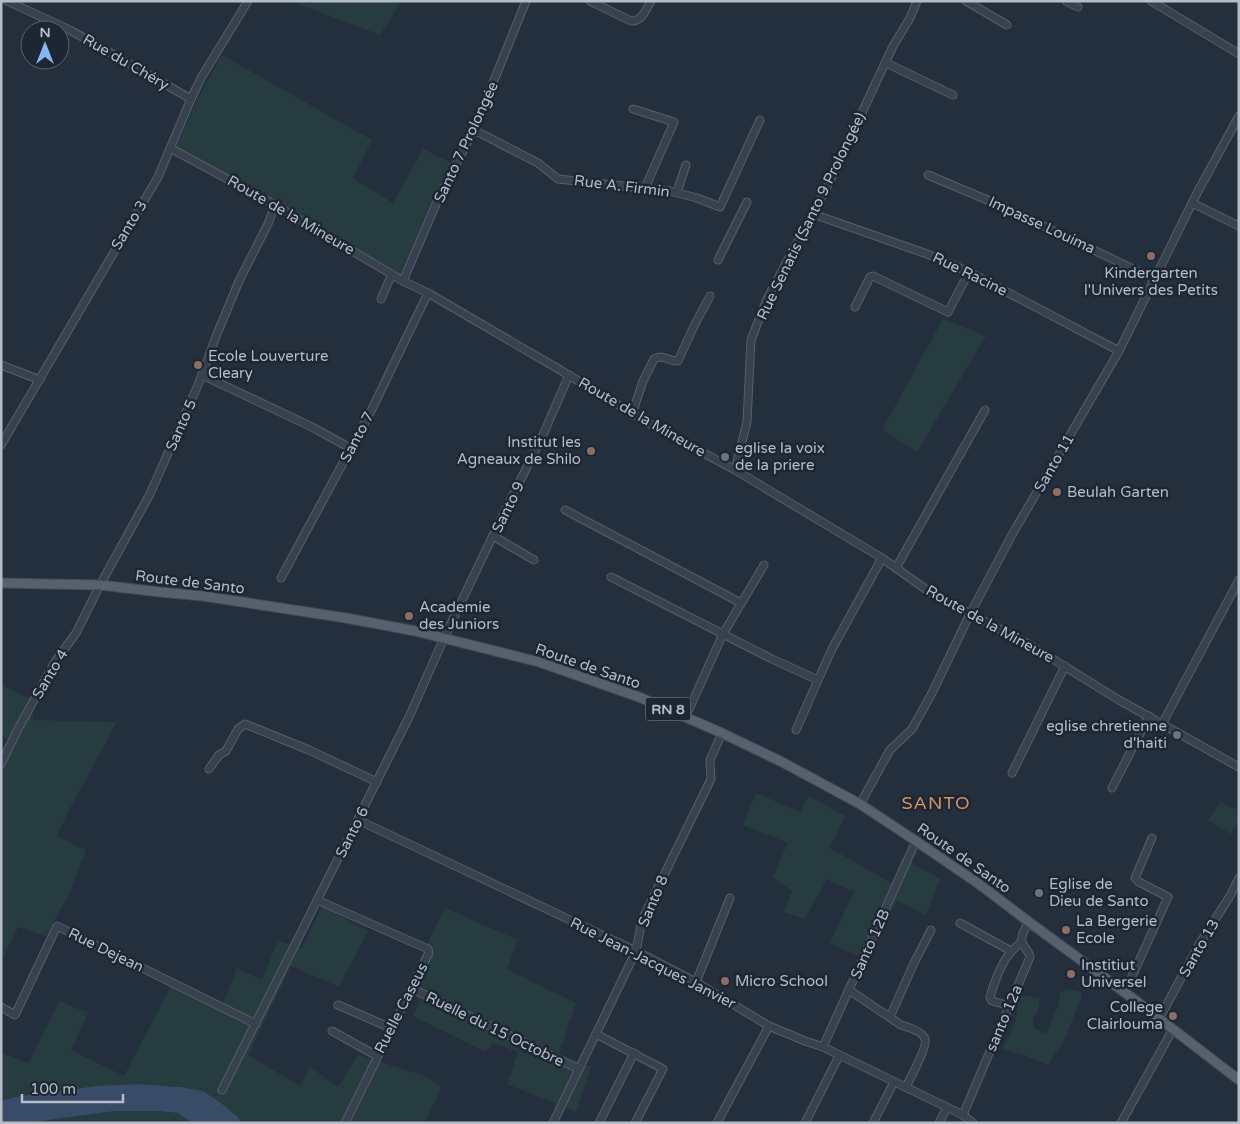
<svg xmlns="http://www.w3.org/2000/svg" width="1240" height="1124" font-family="'Varela Round',sans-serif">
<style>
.green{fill:#263c3f}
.water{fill:#394c67}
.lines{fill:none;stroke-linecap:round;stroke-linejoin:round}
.minor-casing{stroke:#565f6c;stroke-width:9}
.major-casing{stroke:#414a57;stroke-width:11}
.minor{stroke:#38414e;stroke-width:7}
.major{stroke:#56606e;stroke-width:9}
.education-dot{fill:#8d6e63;stroke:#1d2633;stroke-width:2}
.worship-dot{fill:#6b7280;stroke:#1d2633;stroke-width:2}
.labels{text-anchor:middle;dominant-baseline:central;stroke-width:5;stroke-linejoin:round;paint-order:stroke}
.shield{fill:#1d2633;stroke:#878f9c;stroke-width:1}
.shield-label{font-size:14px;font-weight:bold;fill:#b4bcc9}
.street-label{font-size:15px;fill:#b4bcc9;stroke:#1d2633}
.poi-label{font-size:15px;fill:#b4bcc9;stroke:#1d2633;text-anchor:start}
.quarter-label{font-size:18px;letter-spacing:1px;fill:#d59563;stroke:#1d2633}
</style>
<rect width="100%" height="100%" fill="#242f3e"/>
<g class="green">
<polygon points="290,1 402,1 380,35"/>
<polygon points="222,55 372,140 353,178 393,203 423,149 454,164 402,278 176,147 197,99"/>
<polygon points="943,319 986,336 917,452 882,430"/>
<polygon points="1,685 29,698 34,720 117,722 68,812 57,836 86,850 71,890 46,936 18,927 1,962 1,752 7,739 1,736"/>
<polygon points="756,793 800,812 809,796 845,816 830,848 891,883 902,858 940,879 926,915 897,901 867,960 830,943 854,892 827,879 805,919 784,912 792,891 772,877 788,843 743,825"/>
<polygon points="1220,802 1239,810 1239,825 1237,824 1231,834 1208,820"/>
<polygon points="322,906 368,931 339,987 291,966 248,1055 300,1086 310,1067 338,1087 358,1055 425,1076 442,1087 424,1123 241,1123 238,1117 221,1103 203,1091 181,1087 137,1084 96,1086 14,1097 1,1101 1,1053 29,1063 59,1001 88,1013 71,1050 124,1076 171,986 221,1009 237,968 262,980 278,941 302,948"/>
<polygon points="445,908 518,940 507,969 576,1003 559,1054 591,1067 576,1112 507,1084 518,1052 493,1043 486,1052 413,1016 420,1000 403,992"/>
<path d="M1068 989 1081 992 1082 996 1064 1040 1048 1065 1022 1054 1002 1049C1014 1030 1016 1020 1019 997L1027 996 1040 998 1038 1011 1033 1017 1034 1028 1046 1034 1058 1006 1060 992Z"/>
<polygon points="115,1111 158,1111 178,1113 192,1123 26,1123"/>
</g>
<polygon class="water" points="137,1084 181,1087 203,1091 221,1103 238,1117 241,1123 192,1123 178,1113 158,1111 115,1111 26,1123 1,1123 1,1101 14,1097 96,1086"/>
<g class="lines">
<defs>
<g id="minor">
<polyline points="7,1 70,30 191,99"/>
<path d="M590 1 631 21C642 22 646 9 651 1"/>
<polyline points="966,1 1007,25"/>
<polyline points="1066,1 1078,7"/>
<polyline points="1151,1 1239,54"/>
<polyline points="886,63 953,95"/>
<polyline points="633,109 674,122 645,188"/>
<polyline points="474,130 538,163 558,179 670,191 697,198 720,207 760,120"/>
<polyline points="170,148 275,205 403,281 428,293 555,367 650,424 735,470 882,558 931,593 1030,645 1119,700 1239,767"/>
<polyline points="928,175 1004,207 1154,279"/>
<polyline points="677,192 686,165"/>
<polyline points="1192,203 1239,226"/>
<polyline points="813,214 927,254 969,272 1119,351"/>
<polyline points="718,260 747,202"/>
<polyline points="403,281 440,195 474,130 526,1"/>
<polyline points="381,299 392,274"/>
<polyline points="855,307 870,277 873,276 948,312 969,272"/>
<polyline points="1,365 40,380"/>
<polyline points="202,375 312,427 352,449"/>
<path d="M632 414 643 381 654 359C663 353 669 362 678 361L694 326 710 296"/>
<polyline points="1,445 158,177 191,99 201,78 248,1"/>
<polyline points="735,470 747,422 751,340 767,299 831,179 893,46 910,18 917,1"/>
<polyline points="565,510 741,603"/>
<polyline points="493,536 534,560"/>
<polyline points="896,568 985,410"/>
<polyline points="611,577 772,659 818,680 832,649 882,558"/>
<polyline points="281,578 371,411 428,293"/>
<polyline points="686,716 723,634 764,565"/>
<polyline points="1162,724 1239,580"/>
<polyline points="796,730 818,680"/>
<polyline points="1,764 18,729 55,662 76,633 100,585 150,494 198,385 217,334 239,281 268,224 275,205"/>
<polyline points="209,769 219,755 226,751 238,729 245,724 309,750 377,782"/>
<polyline points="1012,773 1065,666"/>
<polyline points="1112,788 1149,716"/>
<polyline points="860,804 890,750 912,729 932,693 971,612 1013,533 1119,351 1196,195 1239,116"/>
<polyline points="358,820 636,951 696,982 769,1026 805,1041 823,1047 963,1115 973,1123"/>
<polyline points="317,900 428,949 429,953 345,1123"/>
<polyline points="960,923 1011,951"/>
<polyline points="696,982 730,898"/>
<polyline points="411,988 579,1069"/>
<path d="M849 990 901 1025C908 1027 923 1032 925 1039 928 1045 910 1079 906 1087"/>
<polyline points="1125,992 1168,897 1139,882 1135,878 1152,838"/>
<polyline points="338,1005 391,1028"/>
<path d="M1010 1006 992 1001 990 997C996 977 1004 954 1022 942"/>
<polyline points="1,1007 15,1015 57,926 256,1024"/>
<polyline points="890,1017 914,963 931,930"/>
<polyline points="1159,1019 1200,943 1230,896 1239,878"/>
<polyline points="332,1031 377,1056"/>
<polyline points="596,1034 663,1069 635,1123"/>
<polyline points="823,1047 916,841"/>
<polyline points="222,1090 409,717 444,638 498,525 543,435 569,375"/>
<path d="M963 1115 1030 957C1029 951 1024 948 1022 942 1020 936 1026 927 1029 922"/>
<polyline points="553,1123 636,951 642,920 711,779 710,760 722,733"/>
<polyline points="599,1123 634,1053"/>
<polyline points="717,1123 769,1026"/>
<polyline points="805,1123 839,1056"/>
<polyline points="873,1123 894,1082"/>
<polyline points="939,1123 947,1107"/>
<polyline points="1121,1123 1173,1029"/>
</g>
<polyline id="major" points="1,583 100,585 160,592 203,596 346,618 415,631 539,662 639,697 722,733 782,762 860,804 916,841 979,884 1029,922 1131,997 1239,1080"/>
</defs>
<use href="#minor" class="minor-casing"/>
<use href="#major" class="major-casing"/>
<use href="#minor" class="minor"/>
<use href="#major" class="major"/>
</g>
<g class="education-dot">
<circle cx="1151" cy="256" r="5"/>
<circle cx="198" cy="365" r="5"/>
<circle cx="591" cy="451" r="5"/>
<circle cx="1057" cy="492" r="5"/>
<circle cx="409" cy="616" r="5"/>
<circle cx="1066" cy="930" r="5"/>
<circle cx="1071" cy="974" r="5"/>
<circle cx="725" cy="981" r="5"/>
<circle cx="1173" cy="1016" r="5"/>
</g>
<g class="worship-dot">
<circle cx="725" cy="457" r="5"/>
<circle cx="1177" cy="735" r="5"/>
<circle cx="1039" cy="893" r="5"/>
</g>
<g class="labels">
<rect class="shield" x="645.5" y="697.5" width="45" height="23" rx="4"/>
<g class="shield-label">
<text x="668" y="709">RN 8</text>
</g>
<g class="street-label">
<text transform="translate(126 62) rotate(30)">Rue du Chéry</text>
<text transform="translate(466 142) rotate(-65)">Santo 7 Prolongée</text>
<text transform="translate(622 186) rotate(7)">Rue A. Firmin</text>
<text transform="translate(291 215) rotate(30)">Route de la Mineure</text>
<text transform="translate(811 216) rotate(-64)">Rue Senatis (Santo 9 Prolongée)</text>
<text transform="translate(129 225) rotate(-59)">Santo 3</text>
<text transform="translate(1042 225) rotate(25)">Impasse Louima</text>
<text transform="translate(970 274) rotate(26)">Rue Racine</text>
<text transform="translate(642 417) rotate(30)">Route de la Mineure</text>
<text transform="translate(181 425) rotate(-66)">Santo 5</text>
<text transform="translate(357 437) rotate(-62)">Santo 7</text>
<text transform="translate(1054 463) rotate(-60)">Santo 11</text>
<text transform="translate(508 507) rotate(-64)">Santo 9</text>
<text transform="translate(190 582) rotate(7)">Route de Santo</text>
<text transform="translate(990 624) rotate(29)">Route de la Mineure</text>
<text transform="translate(588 666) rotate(19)">Route de Santo</text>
<text transform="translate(50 674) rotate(-59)">Santo 4</text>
<text transform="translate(352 832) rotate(-63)">Santo 6</text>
<text transform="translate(964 858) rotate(35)">Route de Santo</text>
<text transform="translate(653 901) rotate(-67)">Santo 8</text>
<text transform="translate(870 944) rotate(-66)">Santo 12B</text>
<text transform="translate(1199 948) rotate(-60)">Santo 13</text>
<text transform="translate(106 950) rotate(26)">Rue Dejean</text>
<text transform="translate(653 963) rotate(27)">Rue Jean-Jacques Janvier</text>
<text transform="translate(401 1008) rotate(-63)">Ruelle Caseus</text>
<text transform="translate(1004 1018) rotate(-67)">santo 12a</text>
<text transform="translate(495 1029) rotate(26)">Ruelle du 15 Octobre</text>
</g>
<g class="poi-label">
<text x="1151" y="273" text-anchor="middle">Kindergarten<tspan x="1151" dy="17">l'Univers des Petits</tspan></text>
<text x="208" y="356">Ecole Louverture<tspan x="208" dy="17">Cleary</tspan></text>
<text x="581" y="442" text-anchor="end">Institut les<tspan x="581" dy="17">Agneaux de Shilo</tspan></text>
<text x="735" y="448">eglise la voix<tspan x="735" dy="17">de la priere</tspan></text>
<text x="1067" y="492">Beulah Garten</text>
<text x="419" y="607">Academie<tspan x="419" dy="17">des Juniors</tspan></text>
<text x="1167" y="726" text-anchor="end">eglise chretienne<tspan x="1167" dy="17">d'haiti</tspan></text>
<text x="1049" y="884">Eglise de<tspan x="1049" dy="17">Dieu de Santo</tspan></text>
<text x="1076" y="921">La Bergerie<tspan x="1076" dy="17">Ecole</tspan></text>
<text x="1081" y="965">Institiut<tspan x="1081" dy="17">Universel</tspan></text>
<text x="735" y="981">Micro School</text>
<text x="1163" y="1007" text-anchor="end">College<tspan x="1163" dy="17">Clairlouma</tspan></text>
</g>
<g class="quarter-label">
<text x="936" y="803">SANTO</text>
</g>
</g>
<rect width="1240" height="1124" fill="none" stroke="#b4bcc9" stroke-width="5"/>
<g transform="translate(45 45)"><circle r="24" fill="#1d2633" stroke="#59626f"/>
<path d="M0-4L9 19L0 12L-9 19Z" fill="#8ab4f8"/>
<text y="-8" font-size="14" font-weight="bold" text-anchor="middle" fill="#b4bcc9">N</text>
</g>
<path d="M22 1094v8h101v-8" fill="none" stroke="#b4bcc9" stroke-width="2.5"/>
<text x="30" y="1094" font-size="15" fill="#b4bcc9" stroke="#1d2633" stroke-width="4" paint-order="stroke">100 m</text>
</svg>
